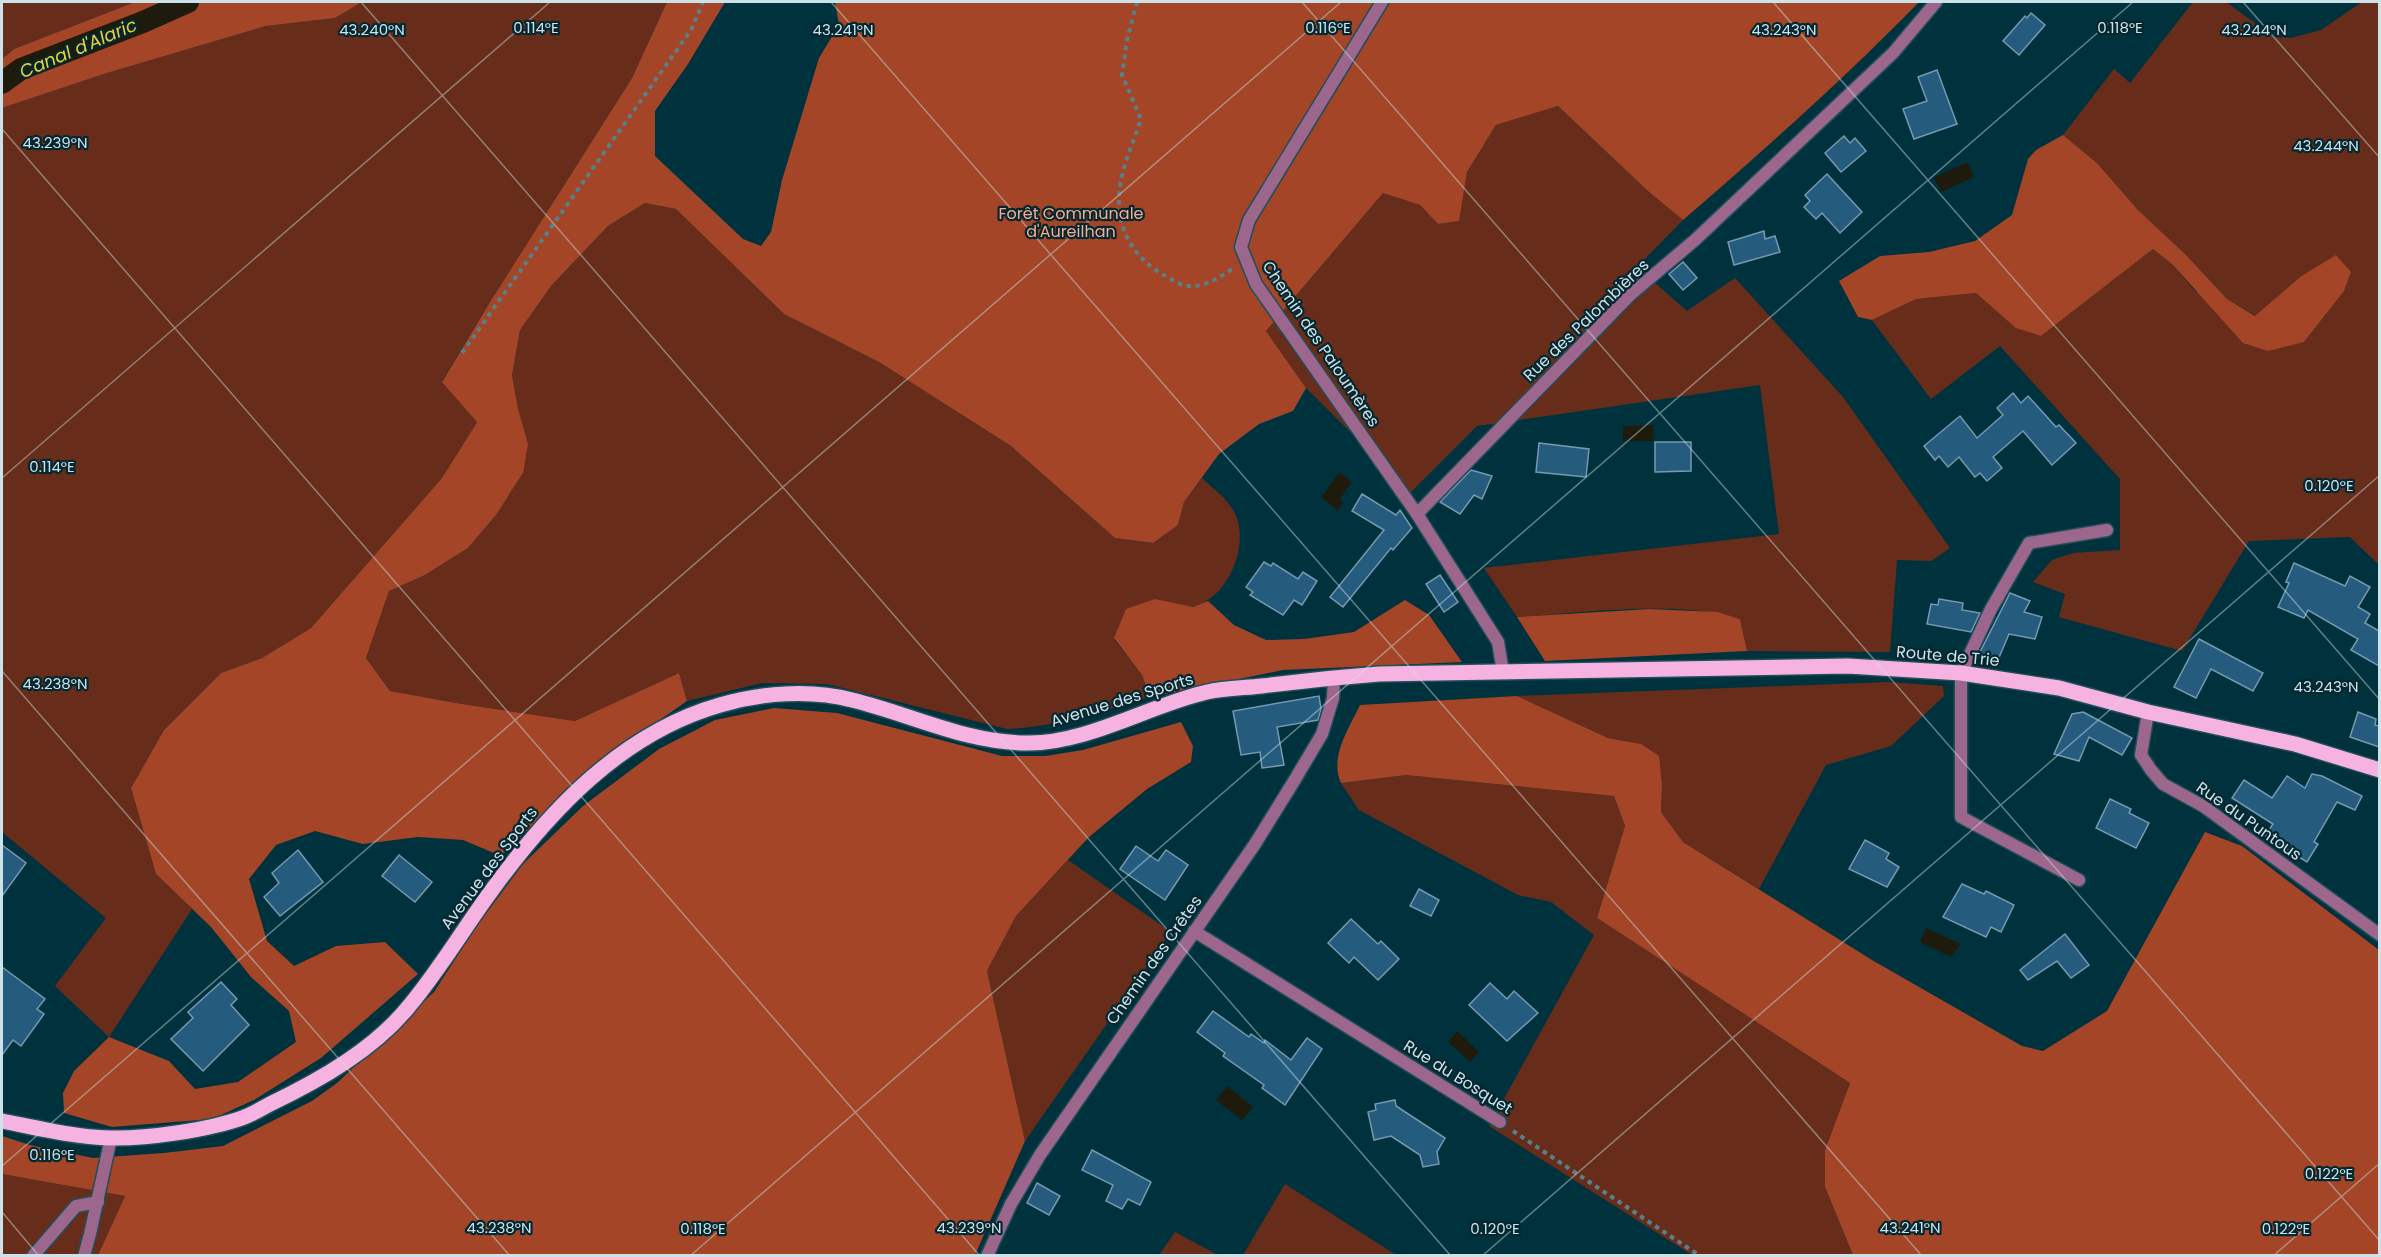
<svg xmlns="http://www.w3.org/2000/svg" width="2381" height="1257" font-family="Poppins,sans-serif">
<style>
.green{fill:#682d1a}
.forest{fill:#a34526}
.water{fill:#1e1b0d}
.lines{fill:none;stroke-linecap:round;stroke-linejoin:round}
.canal{stroke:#1e1b0d;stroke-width:22}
.building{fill:#255c7e;stroke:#7699b1;stroke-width:1.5}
.service-casing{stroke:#204e59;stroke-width:15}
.minor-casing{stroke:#204e59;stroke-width:15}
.primary-casing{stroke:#204e59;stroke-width:18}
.path{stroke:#598089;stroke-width:4;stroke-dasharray:4.5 4.5;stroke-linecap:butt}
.service{stroke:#9d678d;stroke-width:12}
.minor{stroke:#9d678d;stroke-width:12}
.primary{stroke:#f6b2e1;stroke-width:15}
.ticks{fill:none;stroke:#cbe2e9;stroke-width:1.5;stroke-opacity:0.45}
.labels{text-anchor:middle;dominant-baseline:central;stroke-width:4.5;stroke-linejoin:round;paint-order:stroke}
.park-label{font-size:16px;fill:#f7ab92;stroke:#042730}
.street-label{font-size:16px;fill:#cbe2e9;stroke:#042730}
.water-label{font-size:18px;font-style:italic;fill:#eacf36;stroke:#042730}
.ticks-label{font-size:15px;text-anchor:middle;fill:#cbe2e9;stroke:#042730;stroke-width:4.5;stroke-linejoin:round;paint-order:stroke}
</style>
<rect width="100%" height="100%" fill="#00323d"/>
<g class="green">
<polygon points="2,2 135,2 14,49 2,59"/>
<polygon points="362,2 667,2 632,78 490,302 442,381 477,422 442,478 311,628 262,658 221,673 164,730 131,788 156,874 192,909 109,1037 55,986 106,918 2,832 2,108 107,73 266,26 335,18"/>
<polygon points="2193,2 2226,2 2274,37 2291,38 2321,30 2362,2 2379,2 2379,565 2350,537 2249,541 2182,651 2059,617 2065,594 2033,582 2052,560 2073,553 2120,550 2120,479 2000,346 1931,399 1872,320 1916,299 1976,293 2016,327 2041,336 2153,249 2172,264 2195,291 2304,342 2344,291 2351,272 2300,277 2256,316 2227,299 2186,255 2138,210 2097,163 2063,135 2114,69 2130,83"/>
<path d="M1558 106 1649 192 1683 220 1637 267 1687 311 1735 278 1843 397 1950 548 1931 561 1897 560 1890 652 1747 651 1740 619C1675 599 1585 613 1517 617L1484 568 1779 534 1760 385 1477 426 1411 492 1306 388 1266 331 1383 193 1420 205 1438 224 1458 221 1467 172 1496 125Z"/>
<path d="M645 203 676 209 784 314 879 362 1011 446 1115 538 1153 543 1178 525 1184 502 1202 478C1211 487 1224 496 1231 507 1253 537 1231 595 1196 606 1185 609 1167 602 1155 599L1114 639 1142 675 1150 697C1103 711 1056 727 1007 729L827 684 762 683 687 701 679 673 575 721 462 704 390 691 366 658 389 591 425 575 468 548 496 515 523 473 518 409 512 375 520 330 551 286 608 226Z"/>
<polygon points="1889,682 1943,686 1944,696 1891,746 1826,765 1759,889 1683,842 1661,812 1662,785 1641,744 1608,738 1517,696"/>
<polygon points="1406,775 1614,796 1625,826 1597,918 1850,1083 1825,1150 1825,1187 1853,1255 1692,1255 1489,1126 1594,935 1551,902 1518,895 1359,810 1341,783"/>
<polygon points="1068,860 1171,932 1025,1141 987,971 1016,916"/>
<polygon points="2,1174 125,1196 98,1255 2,1256"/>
<polygon points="1285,1184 1396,1255 1243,1255"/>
<polygon points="1175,1232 1218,1255 1159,1255"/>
</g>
<g class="forest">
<polygon points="135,2 362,2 335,18 266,26 107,73 2,108 2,59 14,49"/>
<path d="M667 2H725L688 64 655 111V156L743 239 761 246 771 232 782 180 819 58 839 25 835 2H1919C1844 79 1764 150 1683 220L1649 192 1558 106 1496 125 1467 172 1459 221 1438 224 1420 205 1383 193 1266 331 1306 388 1293 411 1259 424 1219 454 1184 502 1178 525 1153 543 1115 538 1011 446 879 362 784 314 676 209 645 203 608 226 551 286 520 330 512 375 518 409 528 444 523 473 496 515 468 548 425 575 389 591 366 658 390 691 462 704 575 721 679 673 687 701 593 766 501 856 463 840 418 837 363 844 315 831 276 845 249 879 267 941 294 966 336 946 385 942 418 974 321 1058 254 1100 212 1119 112 1127 64 1113 63 1093 74 1071 109 1037 169 1061 195 1089 238 1082 296 1042 289 1011 251 977 211 927 156 874 131 788 164 730 221 673 262 658 311 628 442 478 477 422 442 382 490 302 632 78Z"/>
<polygon points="2063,135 2097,163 2138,210 2186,255 2227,299 2255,316 2300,277 2336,255 2351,272 2344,291 2304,342 2268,351 2243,343 2172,264 2153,249 2041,336 2016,328 1976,293 1916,299 1872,320 1858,317 1839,281 1880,256 1929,252 1975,241 2012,215 2028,159 2036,150"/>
<polygon points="1155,599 1193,607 1208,601 1234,625 1266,640 1304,639 1354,632 1405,600 1429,615 1462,662 1283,670 1150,697 1142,675 1114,638 1126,609"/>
<polygon points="1650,609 1717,612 1740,619 1747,651 1545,661 1517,617"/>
<path d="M1517 696 1608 738 1641 744 1659 756 1662 785 1661 812 1683 842 1872 960 2022 1046 2043 1051 2107 1011 2205 832 2242 846 2379 950V1255H1853L1825 1187V1150L1850 1083 1597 918 1625 826 1614 796 1406 775 1341 783C1329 758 1349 728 1360 705Z"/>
<polygon points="774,708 837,713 1002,756 1045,756 1083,750 1181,722 1193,746 1191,762 1147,789 1089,837 1016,916 987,971 1025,1141 975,1255 98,1255 125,1196 2,1174 2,1136 30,1145 93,1158 164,1153 223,1146 312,1101 337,1083 434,992 476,927 523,864 583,806 659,749 715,720"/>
</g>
<g class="water">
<polygon points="1968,162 1974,177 1941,192 1934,177"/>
<polygon points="1653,425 1654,441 1623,441 1623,426"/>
<polygon points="1339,472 1352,482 1340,499 1343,503 1338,510 1321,498"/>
<polygon points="1926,928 1961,944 1951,957 1920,942"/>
<polygon points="1457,1031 1479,1052 1470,1062 1448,1042"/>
<polygon points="1227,1086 1253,1107 1242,1120 1216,1100"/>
</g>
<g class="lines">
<polyline class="canal" points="2,83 21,69 143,22 188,2"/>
</g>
<g class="building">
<polygon points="2031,13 2045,25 2019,55 2003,41 2025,16 2027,18"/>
<polygon points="1937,70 1957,124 1914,139 1903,109 1927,101 1918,77"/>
<polygon points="1844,136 1850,143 1855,138 1866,151 1841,172 1825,153"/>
<polygon points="1827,174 1862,212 1840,233 1822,213 1816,219 1804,207 1810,201 1805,195"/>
<polygon points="1764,231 1765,239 1775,236 1780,252 1734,265 1728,242"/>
<polygon points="1683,262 1697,278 1683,290 1669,274"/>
<polygon points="2013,393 2021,403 2028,396 2056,427 2059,425 2076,443 2052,465 2023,431 1993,457 2002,468 1987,481 1980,473 1975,477 1959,457 1948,467 1939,456 1935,460 1924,446 1960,416 1977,438 2003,415 1997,408"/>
<polygon points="1655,442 1691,442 1691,471 1655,472"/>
<polygon points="1539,443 1589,449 1586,477 1536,472"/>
<polygon points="1471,470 1492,476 1482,499 1474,495 1460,514 1440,502"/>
<polygon points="1362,494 1396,515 1400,510 1412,528 1393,550 1391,548 1343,607 1330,597 1384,530 1352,511"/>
<polygon points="1264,562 1271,566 1273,563 1298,579 1303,572 1317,581 1302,605 1294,600 1283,615 1250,595 1253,592 1246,587"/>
<polygon points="2294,563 2345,586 2350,576 2370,587 2358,607 2370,614 2365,623 2379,631 2379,666 2351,650 2358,639 2308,610 2304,618 2278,607 2289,583 2286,582"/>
<polygon points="1440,575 1458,602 1444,612 1426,584"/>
<polygon points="2010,593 2030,601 2024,612 2042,617 2035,639 2009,634 1998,660 1978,656"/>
<polygon points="1939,599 1963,603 1962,610 1980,613 1971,632 1927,624 1931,604 1938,605"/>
<polygon points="2199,639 2263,673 2253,691 2211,669 2196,698 2174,687"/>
<polygon points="1319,696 1321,709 1318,720 1277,727 1284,765 1262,768 1260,752 1241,755 1233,711"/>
<polygon points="2083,712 2132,738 2122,755 2089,737 2079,761 2054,754 2072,714"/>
<polygon points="2358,712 2376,719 2375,725 2379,726 2379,747 2350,737"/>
<polygon points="2312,774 2322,776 2362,796 2355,810 2337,802 2314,842 2318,844 2307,862 2265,836 2273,824 2232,798 2244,780 2272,798 2287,776 2305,788"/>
<polygon points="2110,799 2131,809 2129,813 2149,823 2136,848 2096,828"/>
<polygon points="1865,840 1889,853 1886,859 1899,867 1887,887 1849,869"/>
<polygon points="2,845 26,863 2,896"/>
<polygon points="1136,846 1158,861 1166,850 1188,865 1165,900 1120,869"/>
<polygon points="298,850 323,882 280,916 264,897 279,883 272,873"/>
<polygon points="399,855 432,882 415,902 382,876"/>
<polygon points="1962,884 1984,894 1986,891 2014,905 2001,932 1991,927 1986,937 1943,917"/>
<polygon points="1419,889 1439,900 1431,916 1410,906"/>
<polygon points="1351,919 1378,944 1381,941 1399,959 1378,980 1354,957 1349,963 1328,943"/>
<polygon points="2065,934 2089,965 2071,978 2057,961 2028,980 2020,970"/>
<polygon points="2,967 45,999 37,1009 44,1014 21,1046 13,1040 2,1055"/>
<polygon points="221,982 237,999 231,1005 249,1025 203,1071 171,1039 193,1018 188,1012"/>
<polygon points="1490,983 1507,999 1514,991 1538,1013 1507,1041 1469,1005"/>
<polygon points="1213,1011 1249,1037 1251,1034 1264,1043 1265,1040 1291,1060 1307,1038 1322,1049 1285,1105 1262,1088 1264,1085 1223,1056 1225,1053 1197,1032"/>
<polygon points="1395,1100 1396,1106 1445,1138 1437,1152 1439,1164 1423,1167 1420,1155 1391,1136 1374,1140 1368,1112 1376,1110 1375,1104"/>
<polygon points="1092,1150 1151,1182 1140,1205 1128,1199 1122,1209 1106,1201 1113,1185 1082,1170"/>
<polygon points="1037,1183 1060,1196 1049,1215 1027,1203"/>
</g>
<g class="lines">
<defs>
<g id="service">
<polyline points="2079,880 1961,817 1961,673 1991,609 2029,543 2107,530"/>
<polyline points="1194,931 1500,1122"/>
<polyline points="33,1256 76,1206 98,1202"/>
<polyline points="84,1256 90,1234 111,1138"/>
</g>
<g id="minor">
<polyline points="1382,2 1249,220 1241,247 1256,284 1417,514"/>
<polyline points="1503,672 1498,642 1417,514 1630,295 1695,240 1893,53 1936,2"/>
<polyline points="2148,712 2141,755 2151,770 2163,784 2203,806 2380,935"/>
<polyline points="987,1256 1011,1204 1040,1155 1255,844 1294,781 1322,734 1333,698 1334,678"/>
</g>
<path id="primary" d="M2 1121C37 1128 74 1137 110 1138 146 1139 208 1130 242 1118 251 1115 261 1109 270 1104 320 1080 375 1049 410 1005 440 969 464 928 492 890 550 810 622 733 720 705 761 693 810 689 852 700 910 714 966 743 1027 743 1086 744 1150 705 1207 692 1225 688 1244 688 1262 686 1301 681 1340 677 1379 674L1848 666 1961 673 2059 688 2148 712 2295 744 2380 770"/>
</defs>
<use href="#service" class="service-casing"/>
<use href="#minor" class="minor-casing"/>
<use href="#primary" class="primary-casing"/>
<g class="path">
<path d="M1137 2 1127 40 1122 75 1141 119C1133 144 1119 172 1119 199 1118 236 1139 263 1171 279 1176 282 1182 286 1188 286 1207 287 1219 277 1234 268"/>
<polyline points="462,353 691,30 703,2"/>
<polyline points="1513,1131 1700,1256"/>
</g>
<use href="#service" class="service"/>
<use href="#minor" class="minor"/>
<use href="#primary" class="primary"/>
</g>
<path class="ticks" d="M361 2 1451 1256M831 2 1922 1256M1302 2 2380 1241M1773 2 2380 700M2243 2 2380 158M2 129 980 1256M2 478 550 2M2 671 510 1256M2 1166 1341 2M2 1212 39 1256M690 1256 2133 2M1482 1256 2380 475M2273 1256 2380 1163"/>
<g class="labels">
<g class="park-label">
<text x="1071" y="213">Forêt Communale<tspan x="1071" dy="18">d'Aureilhan</tspan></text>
</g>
<g class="street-label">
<text transform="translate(1586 320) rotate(-44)">Rue des Palombières</text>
<text transform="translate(1321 344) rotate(56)">Chemin des Paloumères</text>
<text transform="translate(1948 656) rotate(5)">Route de Trie</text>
<text transform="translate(1122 700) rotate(-17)">Avenue des Sports</text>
<text transform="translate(2249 821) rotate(35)">Rue du Puntous</text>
<text transform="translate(489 868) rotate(-53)">Avenue des Sports</text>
<text transform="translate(1154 960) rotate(-55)">Chemin des Crêtes</text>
<text transform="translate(1458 1077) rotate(32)">Rue du Bosquet</text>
</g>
<g class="water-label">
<text transform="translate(78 48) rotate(-23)">Canal d'Alaric</text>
</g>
</g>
<g class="ticks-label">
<text x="536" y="33">0.114°E</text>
<text x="1328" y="33">0.116°E</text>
<text x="2120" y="33">0.118°E</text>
<text x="2254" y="35">43.244°N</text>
<text x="372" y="35">43.240°N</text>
<text x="843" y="35">43.241°N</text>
<text x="1784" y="35">43.243°N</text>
<text x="55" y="148">43.239°N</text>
<text x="2326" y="151">43.244°N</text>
<text x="52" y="472">0.114°E</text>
<text x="2329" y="491">0.120°E</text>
<text x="55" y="689">43.238°N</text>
<text x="2326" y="692">43.243°N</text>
<text x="52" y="1160">0.116°E</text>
<text x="2329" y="1179">0.122°E</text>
<text x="499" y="1233">43.238°N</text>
<text x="969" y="1233">43.239°N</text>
<text x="1910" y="1233">43.241°N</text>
<text x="703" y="1234">0.118°E</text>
<text x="1495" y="1234">0.120°E</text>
<text x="2286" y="1234">0.122°E</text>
</g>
<rect width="2381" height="1257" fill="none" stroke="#cbe2e9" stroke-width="6"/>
</svg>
